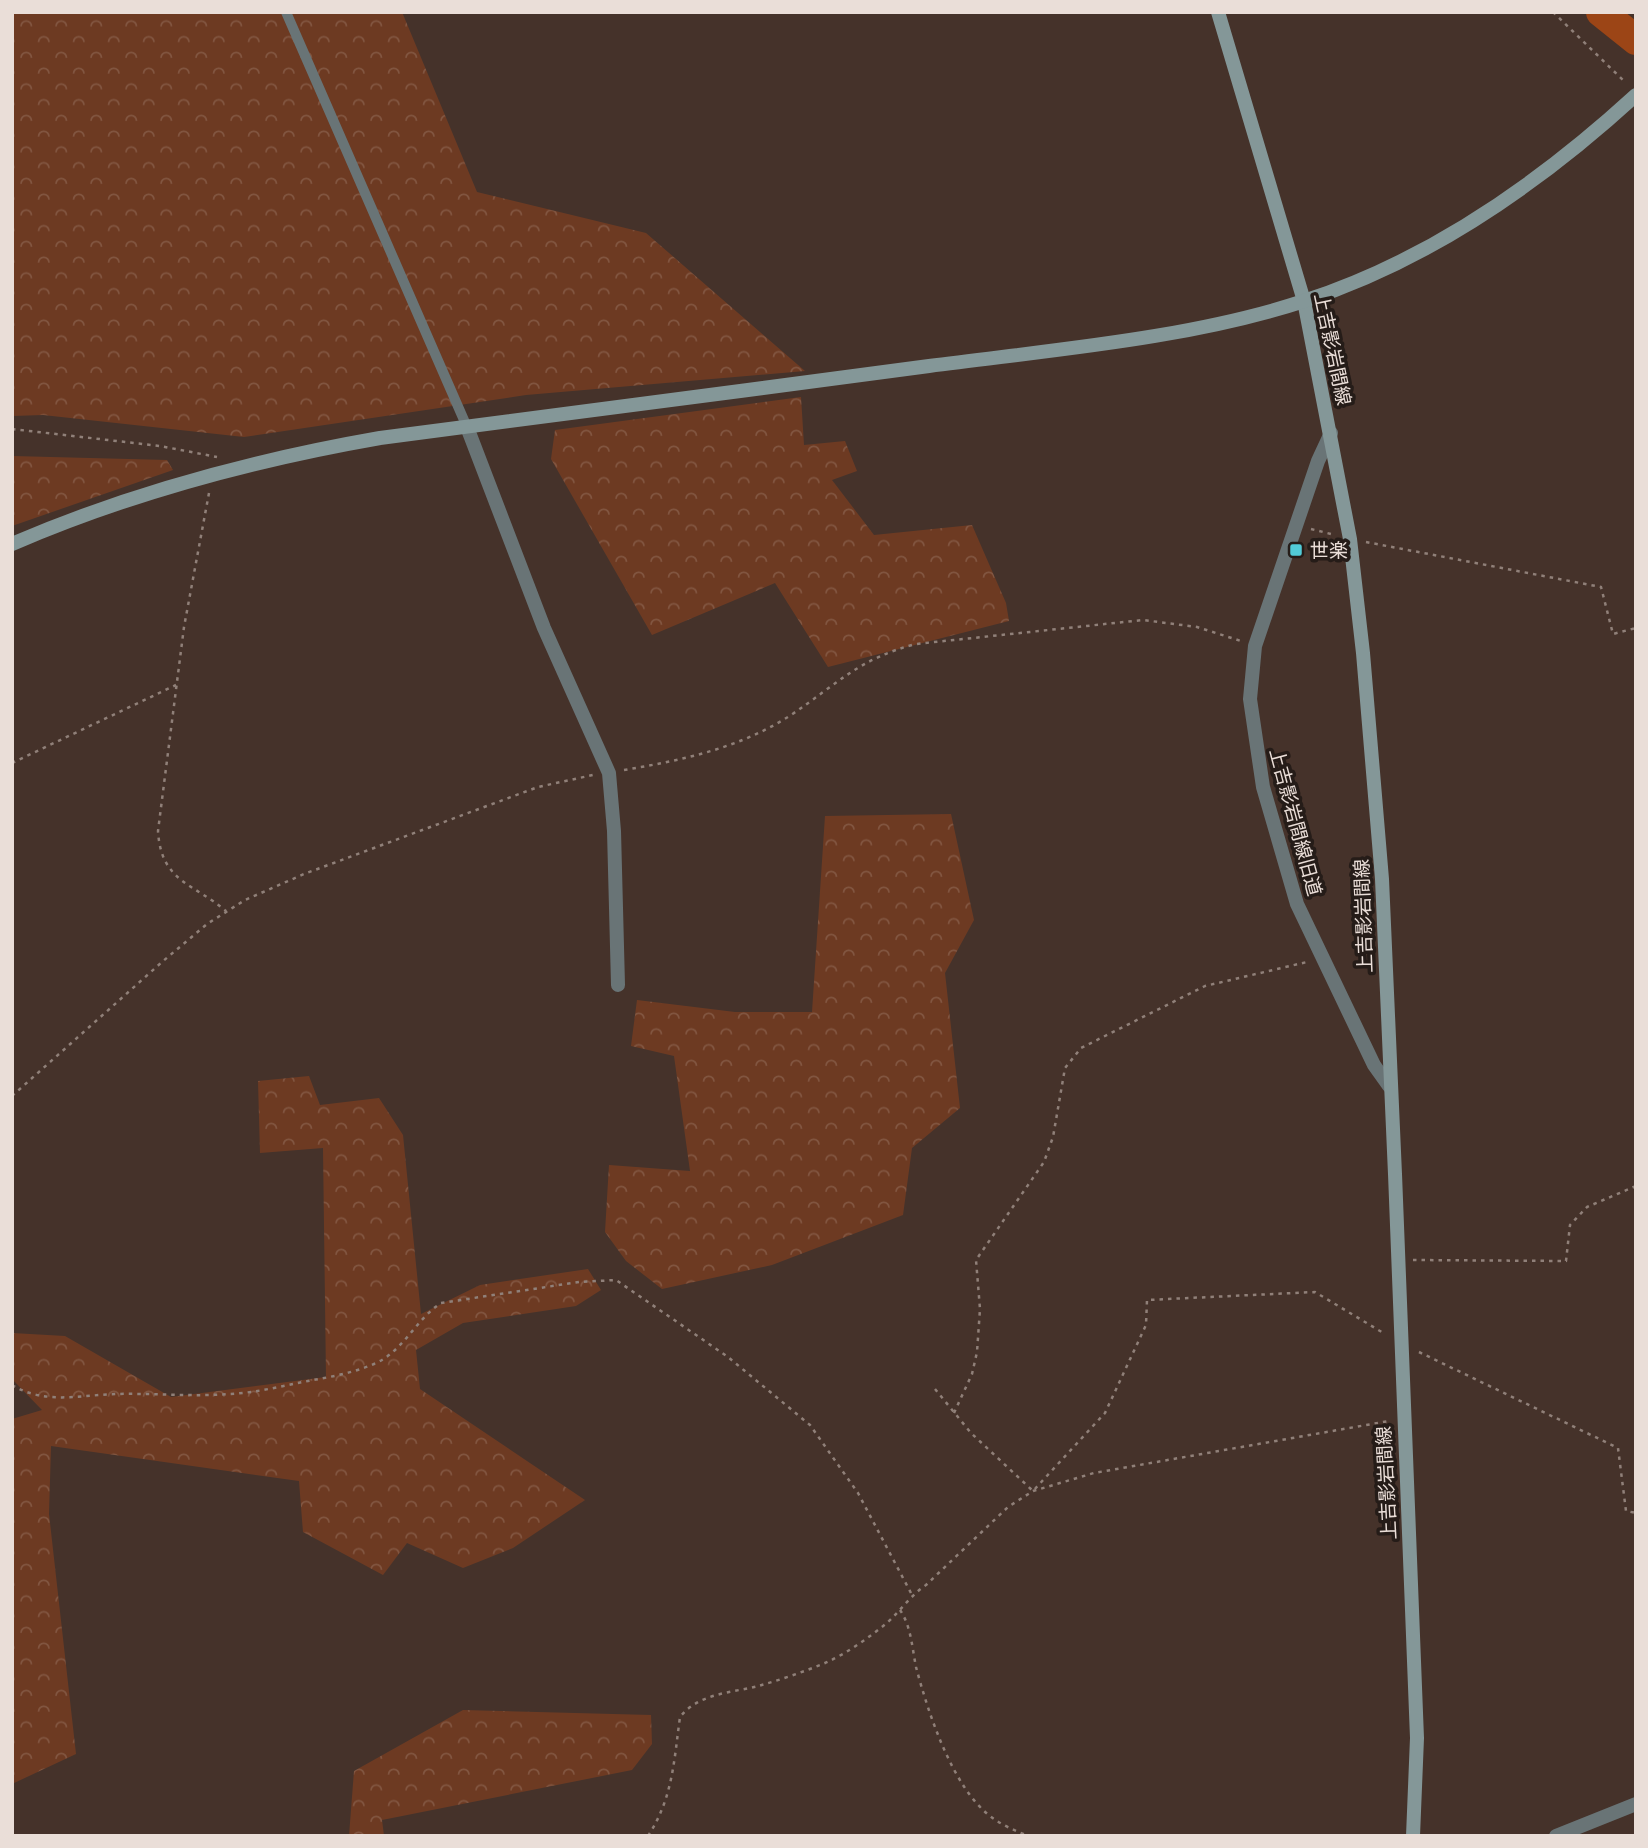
<svg xmlns="http://www.w3.org/2000/svg" width="1648" height="1848" font-family="Manrope,'Noto Sans JP',sans-serif">
<style>
.forest{fill:url(#forest-crowns)}
.lines{fill:none;stroke-linecap:round;stroke-linejoin:round}
.river{stroke:#9c4516;stroke-width:30}
.path{stroke:#908079;stroke-width:2.5;stroke-dasharray:3.5 5;stroke-linecap:butt}
.lane{stroke:#697476;stroke-width:10}
.street{stroke:#697476;stroke-width:14}
.secondary{stroke:#849798;stroke-width:14}
.poi-dot{fill:#52cbd7;stroke:#251c18;stroke-width:2.5}
.labels{text-anchor:middle;dominant-baseline:central;stroke-width:7;stroke-linejoin:round;paint-order:stroke}
.street-label{font-size:19px;fill:#eaded8;stroke:#251c18}
.poi-label{font-size:19px;fill:#eaded8;stroke:#251c18;text-anchor:start}
</style>
<defs>
<pattern id="forest-crowns" width="20" height="18" patternUnits="userSpaceOnUse" patternTransform="scale(1.75)"><rect width="20" height="18" fill="#6d3a22"/><path d="M2 6a3 3 0 1 1 6 0M12 15a3 3 0 1 1 6 0" fill="none" stroke="#825641"/></pattern>
</defs>
<rect width="100%" height="100%" fill="#45322a"/>
<g class="forest">
<polygon points="12,12 402,12 477,192 646,233 805,371 526,395 244,437 43,415 12,416"/>
<polygon points="801,397 804,445 845,441 857,471 832,480 874,535 972,525 1006,603 1009,621 828,667 775,583 652,635 551,459 555,430"/>
<polygon points="12,456 167,460 173,470 12,526"/>
<polygon points="951,814 974,920 945,973 960,1108 912,1148 903,1215 772,1265 662,1289 626,1261 605,1232 609,1165 690,1171 674,1056 631,1046 637,1000 735,1012 812,1012 825,816"/>
<polygon points="309,1076 320,1105 379,1098 403,1135 421,1314 480,1285 588,1269 601,1290 576,1306 463,1323 416,1350 420,1389 585,1500 513,1548 463,1568 407,1543 383,1575 303,1532 299,1481 51,1446 49,1514 76,1754 12,1784 12,1419 42,1410 12,1379 12,1333 65,1336 171,1397 326,1377 323,1148 260,1153 258,1081"/>
<polygon points="463,1710 651,1715 652,1744 632,1770 382,1820 384,1836 349,1836 354,1771"/>
</g>
<g class="lines">
<polyline class="river" points="1601,12 1636,40"/>
<g class="path">
<polyline points="1553,12 1626,83"/>
<polyline points="12,429 160,446 217,457"/>
<path d="M209 493 184 627 158 831C161 882 193 883 226 911"/>
<polyline points="1311,529 1335,535"/>
<polyline points="1366,542 1601,587 1613,634 1636,628"/>
<polyline points="12,763 176,685"/>
<path d="M624 770C683 760 740 748 791 715 837 684 860 658 916 644L1143 620 1197 627 1241 641"/>
<polyline points="12,1096 162,962 207,924 245,900 304,874 538,787 593,775"/>
<polyline points="1413,1260 1566,1261 1570,1225 1587,1207 1636,1186"/>
<polyline points="1419,1352 1618,1448 1626,1511 1636,1513"/>
<path d="M12 1385C45 1405 81 1395 116 1394 154 1393 191 1397 229 1394 255 1393 282 1386 308 1381 330 1377 353 1373 374 1364 404 1351 415 1320 441 1303L579 1282 616 1280 728 1357 810 1425 858 1493 912 1595"/>
<polyline points="935,1389 971,1433 1033,1491 1105,1413 1146,1325 1147,1300 1315,1292 1385,1334"/>
<polyline points="954,1413 972,1374 977,1352 980,1309 976,1260 1044,1162 1053,1137 1065,1068 1081,1048 1205,986 1307,962"/>
<path d="M900 1610C911 1626 912 1647 916 1667 928 1712 953 1791 994 1819 1004 1826 1016 1831 1028 1836"/>
<path d="M648 1836C673 1798 674 1760 680 1717 699 1693 731 1693 758 1686 780 1680 803 1672 825 1663 846 1654 870 1637 888 1622 902 1609 911 1595 926 1585L1008 1507 1033 1491 1094 1473 1389 1421"/>
</g>
<polyline class="lane" points="286,12 467,427"/>
<g class="street">
<polyline points="467,427 544,628 609,773 614,831 618,985"/>
<polyline points="1331,433 1318,461 1255,646 1250,699 1263,787 1297,904 1374,1065 1389,1086"/>
<polyline points="1556,1836 1636,1804"/>
</g>
<g class="secondary">
<polyline points="1218,12 1304,301 1350,539 1363,653 1382,879 1395,1174 1417,1738 1413,1836"/>
<path d="M12 544C130 493 254 460 380 438 563 415 746 390 929 366 1050 350 1188 339 1304 301 1428 261 1541 182 1636 95"/>
</g>
</g>
<rect class="poi-dot" x="1289" y="543" width="14" height="14" rx="3.5"/>
<g class="labels">
<g class="street-label">
<text transform="translate(1333 349) rotate(78)">上吉影岩間線</text>
<text transform="translate(1296 822) rotate(75)">上吉影岩間線旧道</text>
<text transform="translate(1363 916) rotate(-92)">上吉影岩間線</text>
<text transform="translate(1386 1483) rotate(-93)">上吉影岩間線</text>
</g>
<g class="poi-label">
<text x="1310" y="550">世楽</text>
</g>
</g>
<rect width="1648" height="1848" fill="none" stroke="#eaded8" stroke-width="28"/>
</svg>
